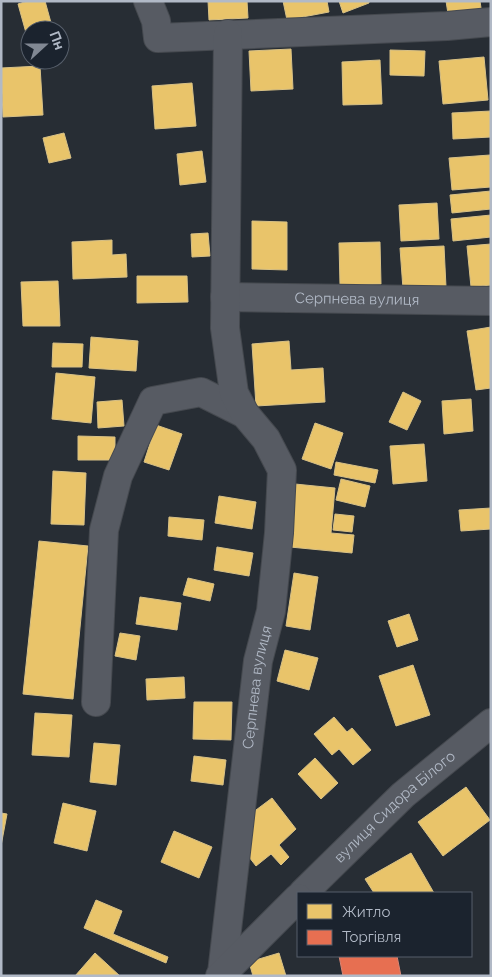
<svg xmlns="http://www.w3.org/2000/svg" width="492" height="977" font-family="Raleway,sans-serif">
<style>
.homes{fill:#e9c46a;stroke:#d8c186}
.shops{fill:#e76f51;stroke:#d78574}
.lines{fill:none;stroke-linecap:round;stroke-linejoin:round}
.minor-casing{stroke:#45494f;stroke-width:30}
.minor{stroke:#575b63;stroke-width:28}
.labels{text-anchor:middle;dominant-baseline:central;stroke-width:5;stroke-linejoin:round;paint-order:stroke}
.street-label{font-size:15px;fill:#b1b9c6;stroke:#1b232e}
</style>
<rect width="100%" height="100%" fill="#272d34"/>
<g class="homes">
<polygon points="28,1 45,1 53,30 30,30 30,40 28,40 18,4"/>
<polygon points="208,1 247,1 248,18 209,20"/>
<polygon points="283,1 327,1 329,12 287,20"/>
<polygon points="339,1 369,1 369,3 343,13"/>
<polygon points="446,1 480,1 482,15 449,20"/>
<polygon points="291,49 293,89 251,91 249,51"/>
<polygon points="390,50 425,51 424,76 390,75"/>
<polygon points="484,57 488,100 443,104 439,61"/>
<polygon points="380,60 382,104 343,105 342,62"/>
<polygon points="40,66 43,115 3,117 1,68"/>
<polygon points="192,83 196,126 155,129 152,86"/>
<polygon points="491,111 491,137 453,139 452,113"/>
<polygon points="64,133 71,158 49,163 43,138"/>
<polygon points="202,151 206,182 180,185 177,154"/>
<polygon points="490,155 491,187 452,190 449,158"/>
<polygon points="491,191 491,209 452,213 450,195"/>
<polygon points="437,203 439,239 401,241 399,205"/>
<polygon points="491,215 491,237 453,241 451,219"/>
<polygon points="252,221 287,222 287,270 252,269"/>
<polygon points="208,233 210,256 192,257 191,234"/>
<polygon points="112,240 112,255 126,254 127,277 73,279 72,242"/>
<polygon points="380,242 381,284 340,285 339,243"/>
<polygon points="491,244 491,285 471,287 467,246"/>
<polygon points="444,246 446,287 403,289 400,248"/>
<polygon points="137,276 187,276 188,302 137,303"/>
<polygon points="58,281 60,326 23,326 21,282"/>
<polygon points="491,327 491,388 476,390 467,331"/>
<polygon points="91,337 138,341 136,371 89,368"/>
<polygon points="289,341 291,370 323,368 325,402 256,406 252,344"/>
<polygon points="53,343 83,344 82,367 52,367"/>
<polygon points="56,373 95,377 91,423 52,419"/>
<polygon points="403,392 421,401 407,430 389,422"/>
<polygon points="471,399 473,431 444,434 442,401"/>
<polygon points="122,400 124,426 98,428 97,402"/>
<polygon points="315,423 343,433 331,469 302,459"/>
<polygon points="156,425 182,434 169,470 144,462"/>
<polygon points="78,436 115,437 115,460 78,460"/>
<polygon points="424,444 427,481 393,484 390,446"/>
<polygon points="336,462 378,470 375,483 334,475"/>
<polygon points="53,471 86,473 84,525 51,524"/>
<polygon points="341,479 370,486 365,507 336,500"/>
<polygon points="295,484 335,488 331,533 354,535 352,553 290,547"/>
<polygon points="219,496 256,502 252,529 215,523"/>
<polygon points="491,508 491,529 461,531 459,510"/>
<polygon points="335,514 354,516 352,532 333,530"/>
<polygon points="169,517 204,520 202,540 168,536"/>
<polygon points="39,541 88,546 73,699 23,694"/>
<polygon points="217,547 253,553 249,576 214,570"/>
<polygon points="294,573 318,577 310,630 286,626"/>
<polygon points="188,578 214,584 210,601 183,595"/>
<polygon points="140,597 181,603 177,630 136,624"/>
<polygon points="409,614 418,640 397,647 388,621"/>
<polygon points="120,633 140,636 136,660 115,656"/>
<polygon points="285,650 318,658 309,690 277,681"/>
<polygon points="413,665 430,715 396,726 379,676"/>
<polygon points="184,677 185,698 147,700 146,679"/>
<polygon points="194,702 232,702 231,740 193,739"/>
<polygon points="35,713 72,715 69,757 32,755"/>
<polygon points="334,717 347,732 352,728 371,750 353,765 339,749 332,755 314,734"/>
<polygon points="94,743 120,745 116,785 90,782"/>
<polygon points="194,756 226,760 223,785 191,781"/>
<polygon points="315,758 338,783 321,799 298,774"/>
<polygon points="466,787 490,820 443,856 418,822"/>
<polygon points="272,798 296,829 279,845 289,857 281,865 271,854 256,866 242,848 248,816"/>
<polygon points="63,803 96,811 87,851 54,843"/>
<polygon points="1,813 7,814 1,846"/>
<polygon points="174,831 212,847 199,878 161,862"/>
<polygon points="411,853 434,893 374,893 365,879"/>
<polygon points="96,900 122,911 113,934 168,957 166,963 84,928"/>
<polygon points="95,953 120,976 75,976"/>
<polygon points="279,953 286,976 253,976 249,962"/>
</g>
<polygon class="shops" points="339,956 397,956 401,976 343,976"/>
<g class="lines">
<defs>
<g id="minor">
<polyline points="148,1 156,21 158,38 447,26 491,22"/>
<path id="s1" d="M225 297 491 301"/>
<polyline points="96,702 104,530 118,476 153,401 201,392 245,414"/>
<path id="s2" d="M303 893 403 795 491 723"/>
<path id="s3" d="M222 973 258 661 271 611 279 533 282 470 266 439 245 414 234 393 225 328 228 34"/>
<polyline points="220,976 298,898"/>
</g>
</defs>
<use href="#minor" class="minor-casing"/>
<use href="#minor" class="minor"/>
</g>
<g class="labels">
<g class="street-label">
<text stroke="none"><textPath href="#s1" startOffset="132">Серпнева вулиця</textPath></text>
<text stroke="none"><textPath href="#s3" startOffset="288">Серпнева вулиця</textPath></text>
<text stroke="none"><textPath href="#s2" startOffset="126">вулиця Сидора Білого</textPath></text>
</g>
</g>
<rect width="492" height="977" fill="none" stroke="#b1b9c6" stroke-width="5"/>
<rect x="297" y="892" width="175" height="65" fill="#1b232e" stroke="#575f6b"/>
<rect x="307" y="904" width="25" height="15" fill="#e9c46a" stroke="#575f6b"/>
<text x="342" y="917" font-size="15" fill="#b1b9c6">Житло</text>
<rect x="307" y="930" width="25" height="15" fill="#e76f51" stroke="#575f6b"/>
<text x="342" y="942" font-size="15" fill="#b1b9c6">Торгівля</text>
<g transform="translate(45 45) rotate(69)"><circle r="24" fill="#1b232e" stroke="#575f6b"/>
<path d="M0-4L9 19L0 12L-9 19Z" fill="#818893"/>
<text y="-8" font-size="14" font-weight="bold" text-anchor="middle" fill="#b1b9c6">Пн</text>
</g>
</svg>
